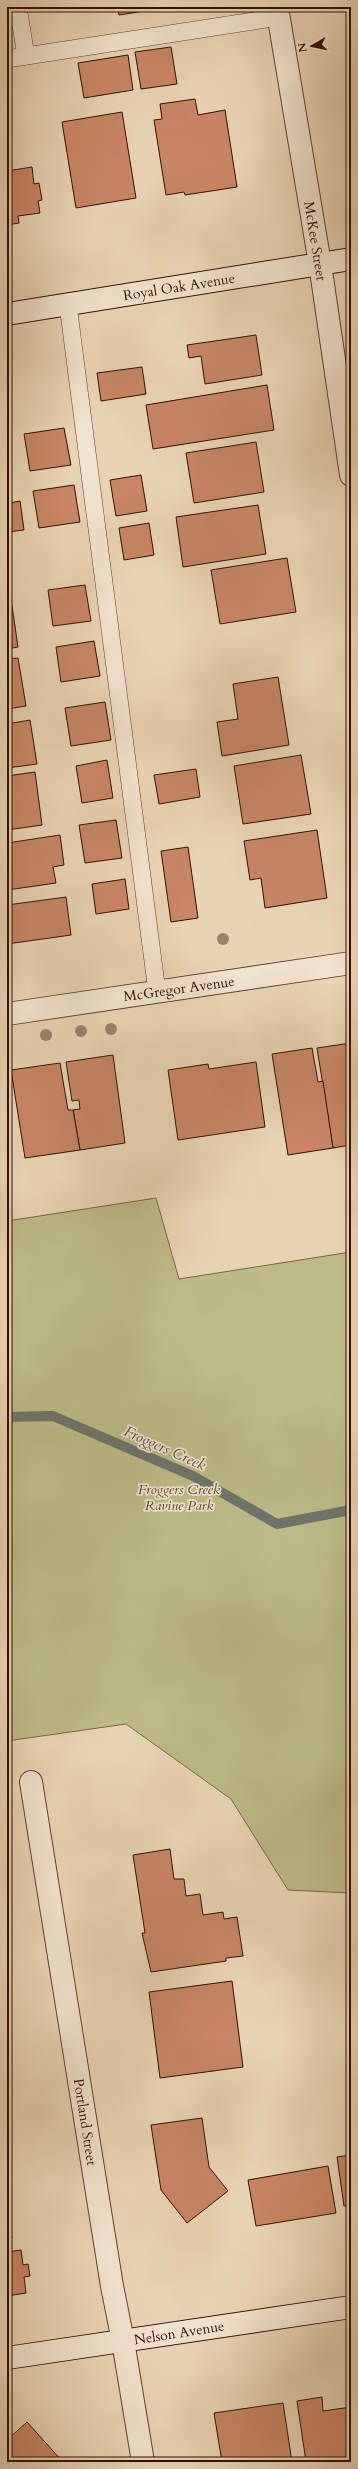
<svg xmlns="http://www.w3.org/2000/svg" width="358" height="2469" font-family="Cardo,serif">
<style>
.green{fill:#bcbb89;stroke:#766546}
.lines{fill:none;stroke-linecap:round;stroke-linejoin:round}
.stream{stroke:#6e746c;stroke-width:10}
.building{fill:#c98564;stroke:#310f04}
.lane-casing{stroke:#5f4030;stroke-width:18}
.street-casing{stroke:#5f4030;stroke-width:24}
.secondary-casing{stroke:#310f04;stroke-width:24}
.lane{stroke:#f0e3cf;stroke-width:17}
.street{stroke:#f0e3cf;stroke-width:22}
.secondary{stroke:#f0e3cf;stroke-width:22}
.tree{fill:#9a846a}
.labels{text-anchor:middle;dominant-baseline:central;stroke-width:3.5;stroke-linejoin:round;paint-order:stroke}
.street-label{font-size:14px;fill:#310f04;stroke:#f0e3cf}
.park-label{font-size:14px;font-style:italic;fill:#5b432c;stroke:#f0e3cf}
.water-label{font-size:15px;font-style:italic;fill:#554a41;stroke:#f0e3cf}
</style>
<rect width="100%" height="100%" fill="#e8d4b5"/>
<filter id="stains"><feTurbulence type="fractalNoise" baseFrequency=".005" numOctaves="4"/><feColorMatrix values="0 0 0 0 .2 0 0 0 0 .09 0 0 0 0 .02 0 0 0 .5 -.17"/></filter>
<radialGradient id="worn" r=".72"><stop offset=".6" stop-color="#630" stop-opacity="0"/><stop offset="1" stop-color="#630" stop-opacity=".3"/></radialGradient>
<polygon class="green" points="156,1198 179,1279 351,1252 351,1893 288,1890 231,1799 126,1724 7,1741 7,1221"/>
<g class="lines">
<polyline class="stream" points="7,1417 53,1416 193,1476 277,1524 351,1510"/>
</g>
<g class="building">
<polygon points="118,7 169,7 119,15"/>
<polygon points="171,47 177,84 141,89 135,52"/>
<polygon points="128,55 133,90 84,98 78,63"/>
<polygon points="195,99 198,115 225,110 237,187 185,195 184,192 166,195 154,120 162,119 160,104"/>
<polygon points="122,112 136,198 76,208 62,122"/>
<polygon points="32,167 34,184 39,183 42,200 38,201 40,213 18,216 19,223 7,225 7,171"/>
<polygon points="256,335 262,375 205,384 201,356 189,358 187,345"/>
<polygon points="142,367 146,394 101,401 97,373"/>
<polygon points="267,385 274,430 153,449 146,405"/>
<polygon points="64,428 71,465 30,471 24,434"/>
<polygon points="256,442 264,492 194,503 186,453"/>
<polygon points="141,475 147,511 116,516 110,480"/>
<polygon points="7,482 10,503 20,501 24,530 7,532"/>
<polygon points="74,485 80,522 39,528 33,491"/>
<polygon points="258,505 266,554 183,567 176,517"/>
<polygon points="149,523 154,555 124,560 119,528"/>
<polygon points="287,558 296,612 220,624 211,570"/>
<polygon points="85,585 91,621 53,626 48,590"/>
<polygon points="11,599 18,647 7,649 7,600"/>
<polygon points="94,641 100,676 61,682 56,647"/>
<polygon points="18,658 26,706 7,709 7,659"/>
<polygon points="278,677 289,745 222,756 217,722 238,719 233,684"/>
<polygon points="105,702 111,740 71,746 65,708"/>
<polygon points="30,720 37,764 7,768 7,724"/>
<polygon points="301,755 311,814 243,824 234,766"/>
<polygon points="107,760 113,798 82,803 76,766"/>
<polygon points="196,769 200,797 159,804 154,775"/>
<polygon points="35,772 42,825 7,830 7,776"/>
<polygon points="116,820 122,858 85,863 79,825"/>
<polygon points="317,830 327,898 265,908 261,878 250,880 244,841"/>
<polygon points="60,835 64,865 53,867 56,883 7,890 7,843"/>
<polygon points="188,847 198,918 171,922 161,851"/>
<polygon points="125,879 129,909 96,914 92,884"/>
<polygon points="66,897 71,935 7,944 7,905"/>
<polygon points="351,1043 351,1145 333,1148 317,1048"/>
<polygon points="312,1048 318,1082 323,1081 333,1148 288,1155 272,1054"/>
<polygon points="113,1055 125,1143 80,1150 73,1110 80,1109 79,1100 72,1101 66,1062"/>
<polygon points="256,1062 265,1127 178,1140 168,1070 208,1064 209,1069"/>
<polygon points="60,1063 68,1110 73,1110 80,1150 25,1158 11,1070"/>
<polygon points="170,1849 174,1879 184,1879 186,1896 200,1894 203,1915 223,1912 224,1919 237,1917 243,1956 226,1958 226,1961 151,1972 142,1933 145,1933 133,1855"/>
<polygon points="232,1981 243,2067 160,2078 149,1992"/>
<polygon points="202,2118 209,2167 228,2191 187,2223 161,2190 151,2125"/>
<polygon points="351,2155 351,2205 344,2206 337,2157"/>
<polygon points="328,2166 336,2213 256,2226 248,2180"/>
<polygon points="7,2206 12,2238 7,2238"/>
<polygon points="21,2250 23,2265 28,2264 30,2276 24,2277 26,2293 7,2296 7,2252"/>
<polygon points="322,2397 323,2411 351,2407 350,2462 306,2462 297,2401"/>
<polygon points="283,2403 292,2462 222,2462 214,2413"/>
<polygon points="27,2422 63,2462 7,2462 7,2440"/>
</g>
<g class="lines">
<defs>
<g id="lane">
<polyline points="18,7 26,56"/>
<polyline points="7,59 279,17"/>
<polyline points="68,305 157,992"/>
</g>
<g id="street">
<polyline points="277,7 320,264 351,475"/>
<polyline points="7,1014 351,963"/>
<polyline points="31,1782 112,2286 123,2341 143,2462"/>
</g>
<g id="secondary">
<polyline points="7,314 351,259"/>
<polyline points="7,2358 351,2307"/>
</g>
</defs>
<use href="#lane" class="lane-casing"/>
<use href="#street" class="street-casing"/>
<use href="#secondary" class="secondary-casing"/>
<use href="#lane" class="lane"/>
<use href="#street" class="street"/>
<use href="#secondary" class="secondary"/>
</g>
<g class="tree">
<circle cx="223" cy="939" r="6"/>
<circle cx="111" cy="1029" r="6"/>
<circle cx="81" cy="1031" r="6"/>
<circle cx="46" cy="1035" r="6"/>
</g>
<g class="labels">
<g class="street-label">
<text transform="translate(315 241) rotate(81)">McKee Street</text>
<text transform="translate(179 287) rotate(-9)">Royal Oak Avenue</text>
<text transform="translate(179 989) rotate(-8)">McGregor Avenue</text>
<text transform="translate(85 2122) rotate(81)">Portland Street</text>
<text transform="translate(179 2333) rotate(-9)">Nelson Avenue</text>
</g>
<g class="park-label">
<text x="179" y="1489">Froggers Creek<tspan x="179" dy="16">Ravine Park</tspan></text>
</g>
<g class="water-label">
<text transform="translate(165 1448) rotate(24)">Froggers Creek</text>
</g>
</g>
<rect width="358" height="2469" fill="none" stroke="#e8d4b5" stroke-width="24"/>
<rect x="8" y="8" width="342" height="2453" fill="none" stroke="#310f04" stroke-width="2"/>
<rect x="12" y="12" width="334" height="2445" fill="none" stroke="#310f04"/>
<g transform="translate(312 46) rotate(261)" stroke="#f0e3cf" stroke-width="3" paint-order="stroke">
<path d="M0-3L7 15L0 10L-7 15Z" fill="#310f04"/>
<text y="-6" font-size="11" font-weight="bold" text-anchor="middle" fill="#310f04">N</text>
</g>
<rect width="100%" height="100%" filter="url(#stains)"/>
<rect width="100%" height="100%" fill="url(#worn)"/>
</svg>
